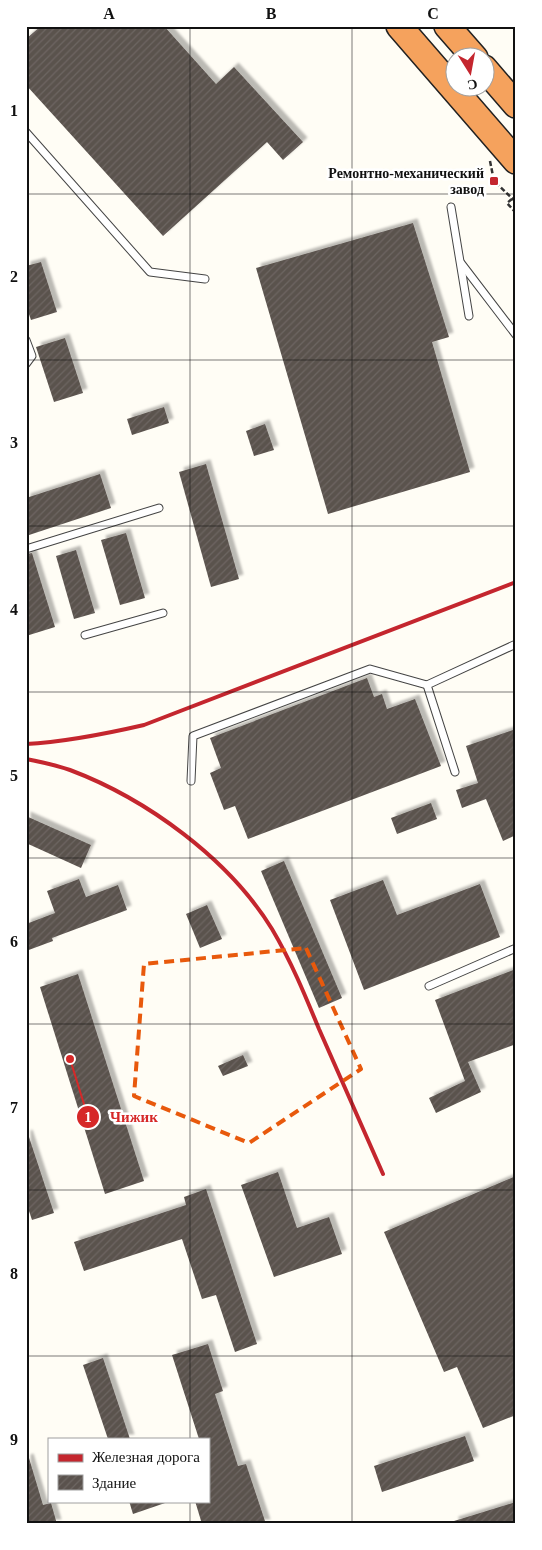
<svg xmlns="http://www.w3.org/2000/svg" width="542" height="1550" font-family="'Times New Roman',serif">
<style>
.building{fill:url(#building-hatch);filter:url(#shadow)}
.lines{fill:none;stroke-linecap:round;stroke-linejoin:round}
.lane-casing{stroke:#444;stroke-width:9}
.highway-casing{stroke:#222;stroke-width:28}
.path{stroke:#333;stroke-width:2.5;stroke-dasharray:5 2.5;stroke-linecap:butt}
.lane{stroke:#fff;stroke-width:7}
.highway{stroke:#f5a25d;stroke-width:25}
.rail{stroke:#c4262e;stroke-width:4}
.marked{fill:none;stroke:#e8590c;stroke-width:4;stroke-dasharray:10 6;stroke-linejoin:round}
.grid{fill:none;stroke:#111;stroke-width:1;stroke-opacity:0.55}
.poi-dot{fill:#c4262e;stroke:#fff;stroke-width:2}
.labels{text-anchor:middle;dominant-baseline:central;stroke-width:5;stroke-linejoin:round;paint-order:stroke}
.poi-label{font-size:14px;font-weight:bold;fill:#111;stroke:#fff;text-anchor:end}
.leader{fill:none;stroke:#d62828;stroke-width:2}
.callout-dot{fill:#d62828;stroke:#fff;stroke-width:2}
.mark-label{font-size:15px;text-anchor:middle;font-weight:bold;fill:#fff}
.callout-label{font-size:15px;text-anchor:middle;font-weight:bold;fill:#d62828;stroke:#fff;stroke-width:5;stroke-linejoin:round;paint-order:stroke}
.neatline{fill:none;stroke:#111;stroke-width:2}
.grid-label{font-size:16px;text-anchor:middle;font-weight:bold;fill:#111}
</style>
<defs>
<pattern id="building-hatch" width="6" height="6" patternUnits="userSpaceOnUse" patternTransform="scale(1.25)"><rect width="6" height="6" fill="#5a524d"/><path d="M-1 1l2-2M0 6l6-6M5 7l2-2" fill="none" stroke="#6d6662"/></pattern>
<filter id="shadow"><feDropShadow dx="4.5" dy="-4.5" stdDeviation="1" flood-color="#0004"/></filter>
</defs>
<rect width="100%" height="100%" fill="#fffdf5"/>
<g class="building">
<polygon points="41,26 164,26 216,84 234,67 303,142 283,160 267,142 163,236 26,85 26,39"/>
<polygon points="413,223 449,337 432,342 470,472 328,514 256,268"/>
<polygon points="41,262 57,312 31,320 26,306 26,266"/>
<polygon points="65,338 83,393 54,402 36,347"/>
<polygon points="164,407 169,423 132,435 127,419"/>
<polygon points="265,424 274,450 254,456 246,431"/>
<polygon points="206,464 239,579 211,587 179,472"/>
<polygon points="100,474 111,508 26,536 26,498"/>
<polygon points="126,533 145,598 120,605 101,540"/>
<polygon points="76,550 95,613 74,619 56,556"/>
<polygon points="32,553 55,627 26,636 26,554"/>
<polygon points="367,678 374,697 382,694 387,709 415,699 441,766 248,839 235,806 224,810 210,773 221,768 210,738"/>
<polygon points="516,729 516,835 503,841 486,799 462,808 456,790 478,783 466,746"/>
<polygon points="431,803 437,819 397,834 391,818"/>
<polygon points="26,816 91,845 81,868 26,843"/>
<polygon points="284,861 342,998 319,1008 261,871"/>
<polygon points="79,879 86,897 118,885 127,910 52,938 53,941 26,951 26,924 55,913 47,891"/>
<polygon points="383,880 397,915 480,884 500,937 364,990 330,900"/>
<polygon points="207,905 222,939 200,948 186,914"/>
<polygon points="516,969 516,1044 468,1062 481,1092 436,1113 429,1098 465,1081 435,1000"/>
<polygon points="78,974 144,1181 105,1194 40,987"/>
<polygon points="243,1055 248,1066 223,1076 218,1066"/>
<polygon points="28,1134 54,1213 32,1220 26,1202 26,1135"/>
<polygon points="278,1172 297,1228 329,1217 342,1254 274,1277 241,1185"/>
<polygon points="516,1176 516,1415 483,1428 457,1367 444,1372 384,1232"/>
<polygon points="206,1189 257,1344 235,1352 216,1295 202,1299 182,1239 84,1271 74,1242 186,1205 184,1197"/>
<polygon points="208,1344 223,1391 215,1394 238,1466 246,1464 266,1524 202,1524 195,1501 209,1501 209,1439 199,1439 172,1355"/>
<polygon points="103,1358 130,1439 108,1439 83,1365"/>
<polygon points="465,1436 474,1461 382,1492 374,1466"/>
<polygon points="29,1458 43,1505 51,1503 57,1524 26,1524 26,1459"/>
<polygon points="129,1501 165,1501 165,1503 133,1514"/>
<polygon points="516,1502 516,1524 454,1524 454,1521"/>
</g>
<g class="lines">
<defs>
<g id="lane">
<polyline points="26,132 150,272 205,279"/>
<polyline points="451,207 469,316"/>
<polyline points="461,263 516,335"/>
<polyline points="26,340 32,356 26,364"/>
<polyline points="26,549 159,508"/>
<polyline points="85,635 163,613"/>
<polyline points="455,772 427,685 516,644"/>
<polyline points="191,781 193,736 370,669 427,685"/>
<polyline points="429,986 516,948"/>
</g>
<g id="highway">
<polyline points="399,26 516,161"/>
<polyline points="447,26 475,58"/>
<polyline points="484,68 516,105"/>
</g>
</defs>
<use href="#lane" class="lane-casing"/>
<use href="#highway" class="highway-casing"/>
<g class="path">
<polyline points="490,161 494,181 516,202"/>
<polyline points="512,199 507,203 516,213"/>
</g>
<use href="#lane" class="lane"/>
<use href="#highway" class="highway"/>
<g class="rail">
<path d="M26 744C66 742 105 734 144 725L516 582"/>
<path d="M26 759C41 762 56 765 70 770 147 799 229 859 272 929 291 961 305 995 319 1029 340 1077 362 1126 383 1174"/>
</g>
</g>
<path class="marked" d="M306 948 361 1069 249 1143 134 1096 144 964Z"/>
<path class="grid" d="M190 26V1439M352 26V1524M26 194H516M26 360H516M26 526H516M26 692H516M26 858H516M26 1024H516M26 1190H516M26 1356H516M190 1501V1524"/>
<rect class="poi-dot" x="489" y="176" width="10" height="10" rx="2.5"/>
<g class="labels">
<g class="poi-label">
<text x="484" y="173">Ремонтно-механический<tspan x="484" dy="16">завод</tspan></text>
</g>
</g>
<path class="leader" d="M70 1059L88 1117"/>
<g class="callout-dot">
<circle cx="70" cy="1059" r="5"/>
<circle cx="88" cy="1117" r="12"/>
</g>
<g class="mark-label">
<text x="88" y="1122">1</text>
</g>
<g class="callout-label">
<text x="134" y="1122">Чижик</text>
</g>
<rect width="542" height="1550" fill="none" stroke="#ffffff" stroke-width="55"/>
<rect x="48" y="1438" width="162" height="65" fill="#ffffff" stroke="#a0a0a0"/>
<rect x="58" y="1454" width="25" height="8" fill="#c4262e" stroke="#a0a0a0"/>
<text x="92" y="1462" font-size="15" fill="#111111">Железная дорога</text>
<rect x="58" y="1475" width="25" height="15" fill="url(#building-hatch)" stroke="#a0a0a0"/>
<text x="92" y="1488" font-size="15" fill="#111111">Здание</text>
<g transform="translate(470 72) rotate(169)"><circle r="24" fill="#ffffff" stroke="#a0a0a0"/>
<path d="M0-4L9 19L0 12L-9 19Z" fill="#c4262e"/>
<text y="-8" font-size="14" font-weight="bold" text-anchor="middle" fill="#111111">С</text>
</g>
<rect x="28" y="28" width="486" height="1494" class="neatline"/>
<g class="grid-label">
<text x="109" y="19">A</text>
<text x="271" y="19">B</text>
<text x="433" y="19">C</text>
<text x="14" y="116">1</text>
<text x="14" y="282">2</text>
<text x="14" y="448">3</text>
<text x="14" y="615">4</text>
<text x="14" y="781">5</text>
<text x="14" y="947">6</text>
<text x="14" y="1113">7</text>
<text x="14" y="1279">8</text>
<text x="14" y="1445">9</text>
</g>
</svg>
